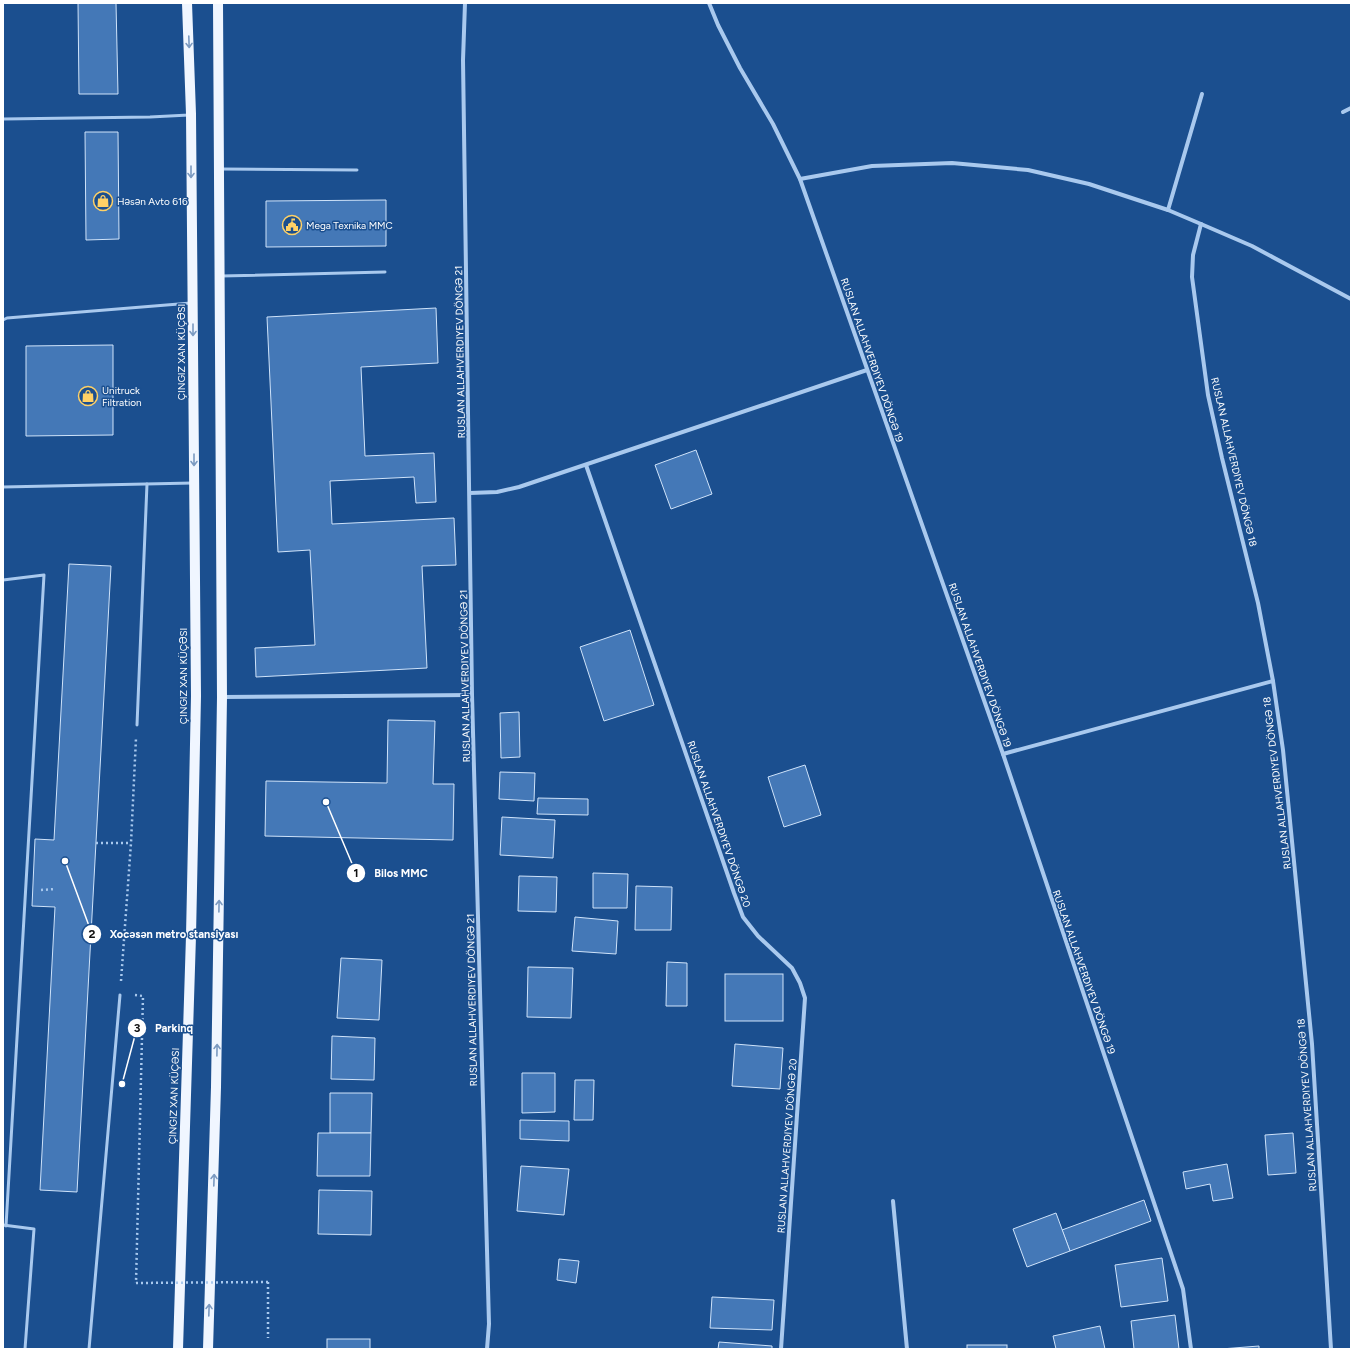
<svg xmlns="http://www.w3.org/2000/svg" width="1354" height="1352" font-family="Figtree,sans-serif">
<style>
.building{fill:#4478b7;stroke:#cfe3fa}
.lines{fill:none;stroke-linecap:round;stroke-linejoin:round}
.path{stroke:#a9c9ee;stroke-width:2.5;stroke-dasharray:2 3;stroke-linecap:butt}
.service{stroke:#a9c9ee;stroke-width:3}
.minor{stroke:#a9c9ee;stroke-width:4}
.primary{stroke:#f0f6ff;stroke-width:10}
.path-bridge{stroke:#a9c9ee;stroke-width:2.5;stroke-dasharray:2 3;stroke-linecap:butt}
.oneway{stroke:#7b9ac1}
.labels{text-anchor:middle;dominant-baseline:central;stroke-width:3;stroke-linejoin:round;paint-order:stroke}
.poi-label{font-size:10px;fill:#fff;stroke:#1b4f8f;text-anchor:start}
.street-label{font-size:10px;fill:#fff;stroke:#1b4f8f}
.leader{fill:none;stroke:#fff;stroke-width:1.5}
.callout-dot{fill:#fff;stroke:#1b4f8f;stroke-width:1.5}
.mark-label{font-size:12px;text-anchor:middle;font-weight:bold;fill:#111}
.callout-label{font-size:11px;text-anchor:middle;font-weight:bold;fill:#fff;stroke:#1b4f8f;stroke-width:3;stroke-linejoin:round;paint-order:stroke}
</style>
<rect width="100%" height="100%" fill="#1b4f8f"/>
<g class="building">
<polygon points="78,3 116,3 118,94 79,94"/>
<polygon points="85,132 118,132 119,239 86,240"/>
<polygon points="386,200 386,246 266,247 266,201"/>
<polygon points="436,308 438,363 361,367 365,456 434,453 436,502 416,503 414,477 330,481 332,524 454,518 456,565 422,566 427,668 256,677 255,648 315,645 310,550 278,552 267,317"/>
<polygon points="113,345 113,435 26,436 26,346"/>
<polygon points="696,450 712,494 671,509 655,465"/>
<polygon points="69,564 111,566 77,1192 40,1190 55,907 32,906 35,839 54,840"/>
<polygon points="630,630 654,705 604,721 580,647"/>
<polygon points="519,712 520,757 501,758 500,713"/>
<polygon points="388,720 435,721 433,784 454,784 453,840 265,836 266,781 387,783"/>
<polygon points="805,765 821,815 784,827 768,777"/>
<polygon points="500,772 535,773 534,801 499,799"/>
<polygon points="538,798 588,799 588,815 537,814"/>
<polygon points="502,817 555,820 553,858 500,855"/>
<polygon points="593,873 628,874 627,908 593,908"/>
<polygon points="519,876 557,877 556,912 518,911"/>
<polygon points="636,886 672,887 671,930 635,930"/>
<polygon points="575,917 618,921 616,954 572,951"/>
<polygon points="341,958 382,960 379,1020 337,1018"/>
<polygon points="667,962 687,963 687,1006 666,1006"/>
<polygon points="528,967 573,968 571,1018 527,1017"/>
<rect x="725" y="974" width="58" height="47"/>
<polygon points="332,1036 375,1038 374,1080 331,1079"/>
<polygon points="735,1044 783,1048 780,1089 732,1086"/>
<polygon points="522,1073 555,1073 555,1112 522,1113"/>
<polygon points="575,1080 594,1080 593,1120 574,1120"/>
<polygon points="330,1093 372,1093 371,1133 330,1133"/>
<polygon points="520,1120 569,1121 569,1141 520,1139"/>
<polygon points="318,1133 371,1133 370,1176 317,1176"/>
<polygon points="1293,1133 1296,1173 1268,1175 1265,1135"/>
<polygon points="1227,1164 1233,1198 1213,1201 1210,1184 1186,1189 1183,1172"/>
<polygon points="521,1166 569,1169 564,1215 517,1211"/>
<polygon points="319,1190 372,1191 371,1235 318,1234"/>
<polygon points="1144,1200 1151,1221 1070,1251 1062,1230"/>
<polygon points="1056,1213 1070,1251 1027,1267 1013,1229"/>
<polygon points="1162,1258 1168,1301 1121,1307 1115,1265"/>
<polygon points="559,1259 579,1261 576,1283 557,1280"/>
<polygon points="712,1297 774,1300 772,1330 710,1328"/>
<polygon points="1175,1315 1179,1349 1134,1349 1131,1321"/>
<polygon points="1100,1326 1105,1349 1056,1349 1053,1336"/>
<rect x="327" y="1339" width="43" height="10"/>
<polygon points="719,1342 772,1346 772,1349 718,1349"/>
<rect x="967" y="1345" width="40" height="4"/>
<polygon points="1259,1346 1259,1349 1221,1349"/>
</g>
<g class="lines">
<g class="path">
<polyline points="96,843 131,843"/>
<polyline points="41,890 55,889"/>
<polyline points="121,981 131,843 136,738"/>
<polyline points="135,995 143,996 136,1283"/>
<polyline points="268,1282 268,1338"/>
</g>
<g class="service">
<polyline points="3,119 150,117 189,115"/>
<polyline points="221,169 357,170"/>
<polyline points="221,276 385,272"/>
<polyline points="3,320 7,318 191,303"/>
<polyline points="3,487 193,483"/>
<polyline points="3,580 44,575 6,1226"/>
<polyline points="137,725 147,484"/>
<polyline points="3,1225 34,1229 25,1349"/>
<polyline points="89,1349 120,995"/>
</g>
<g class="minor">
<polyline points="465,3 463,60 472,695 489,1324 487,1349"/>
<polyline points="709,3 718,25 740,68 773,124 800,179 1003,754 1183,1289 1191,1349"/>
<polyline points="1343,112 1351,108"/>
<polyline points="800,179 872,166 952,163 1028,170 1089,184 1168,210 1201,224 1252,246 1351,299"/>
<polyline points="1168,210 1202,94"/>
<polyline points="1201,224 1193,255 1192,277 1208,395 1222,458 1258,603 1273,681 1283,750 1312,1044 1331,1349"/>
<polyline points="586,465 734,893 743,917 758,936 792,968 800,983 805,998 781,1349"/>
<polyline points="470,493 497,492 519,487 867,370"/>
<polyline points="223,697 472,695"/>
<polyline points="1003,754 1273,681"/>
<polyline points="893,1201 907,1349"/>
</g>
<g class="primary">
<polyline points="178,1349 191,936 196,696 191,114 187,3"/>
<polyline points="208,1349 216,1087 222,697 218,3"/>
</g>
<polyline class="path-bridge" points="136,1283 268,1282"/>
</g>
<defs><path id="oneway-shaft" d="M-6 0H5M1.5-3L5.5 0L1.5 3" fill="none" stroke-width="1.6" stroke-linecap="round" stroke-linejoin="round"/></defs>
<g class="oneway">
<use href="#oneway-shaft" transform="translate(189 42) rotate(88)"/>
<use href="#oneway-shaft" transform="translate(191 172) rotate(90)"/>
<use href="#oneway-shaft" transform="translate(193 330) rotate(90)"/>
<use href="#oneway-shaft" transform="translate(194 460) rotate(90)"/>
<use href="#oneway-shaft" transform="translate(219 906) rotate(-89)"/>
<use href="#oneway-shaft" transform="translate(217 1050) rotate(-89)"/>
<use href="#oneway-shaft" transform="translate(214 1180) rotate(-88)"/>
<use href="#oneway-shaft" transform="translate(209 1310) rotate(-88)"/>
</g>
<defs>
<symbol id="shop-ring" viewBox="-11 -11 22 22"><circle r="9.5" fill="#1b4f8f" stroke="#ffd166" stroke-width="1.5"/><path d="M-5-2.5h2.3a2.7 3.5 0 0 1 5.4 0H5L5.5 6h-11ZM-1.5-2.5h3a1.5 2.3 0 0 0-3 0Z" fill="#ffd166"/></symbol>
<symbol id="civic-ring" viewBox="-11 -11 22 22"><circle r="9.5" fill="#1b4f8f" stroke="#ffd166" stroke-width="1.5"/><path d="M-.6-6.5H3V-4.5H.6V-3L4-1V1h2V6H-6V1h2V-1L-.6-3ZM-1.2 2.5V6h2.4V2.5Z" fill="#ffd166"/></symbol>
</defs>
<g fill-rule="evenodd">
<use href="#shop-ring" x="92" y="190" width="22" height="22"/>
<use href="#civic-ring" x="281" y="214" width="22" height="22"/>
<use href="#shop-ring" x="77" y="385" width="22" height="22"/>
</g>
<g class="labels">
<g class="poi-label">
<text x="117" y="201">Həsən Avto 616</text>
<text x="306" y="225">Mega Texnika MMC</text>
<text x="102" y="390">Unitruck<tspan x="102" dy="12">Filtration</tspan></text>
</g>
<g class="street-label">
<text transform="translate(181 352) rotate(-90)">ÇINGIZ XAN KÜÇƏSI</text>
<text transform="translate(460 352) rotate(-91)">RUSLAN ALLAHVERDIYEV DÖNGƏ 21</text>
<text transform="translate(872 360) rotate(71)">RUSLAN ALLAHVERDIYEV DÖNGƏ 19</text>
<text transform="translate(1234 462) rotate(77)">RUSLAN ALLAHVERDIYEV DÖNGƏ 18</text>
<text transform="translate(980 665) rotate(71)">RUSLAN ALLAHVERDIYEV DÖNGƏ 19</text>
<text transform="translate(183 676) rotate(-90)">ÇINGIZ XAN KÜÇƏSI</text>
<text transform="translate(465 676) rotate(-91)">RUSLAN ALLAHVERDIYEV DÖNGƏ 21</text>
<text transform="translate(1277 783) rotate(-97)">RUSLAN ALLAHVERDIYEV DÖNGƏ 18</text>
<text transform="translate(719 824) rotate(71)">RUSLAN ALLAHVERDIYEV DÖNGƏ 20</text>
<text transform="translate(1084 972) rotate(71)">RUSLAN ALLAHVERDIYEV DÖNGƏ 19</text>
<text transform="translate(472 1000) rotate(-91)">RUSLAN ALLAHVERDIYEV DÖNGƏ 21</text>
<text transform="translate(174 1096) rotate(-88)">ÇINGIZ XAN KÜÇƏSI</text>
<text transform="translate(1307 1105) rotate(-94)">RUSLAN ALLAHVERDIYEV DÖNGƏ 18</text>
<text transform="translate(787 1146) rotate(-86)">RUSLAN ALLAHVERDIYEV DÖNGƏ 20</text>
</g>
</g>
<path class="leader" d="M326 802L356 873M65 861L92 934M122 1084L137 1028"/>
<g class="callout-dot">
<circle cx="326" cy="802" r="4"/>
<circle cx="65" cy="861" r="4"/>
<circle cx="122" cy="1084" r="4"/>
<circle cx="356" cy="873" r="10"/>
<circle cx="92" cy="934" r="10"/>
<circle cx="137" cy="1028" r="10"/>
</g>
<g class="mark-label">
<text x="356" y="877">1</text>
<text x="92" y="938">2</text>
<text x="137" y="1032">3</text>
</g>
<g class="callout-label">
<text x="401" y="877">Bilos MMC</text>
<text x="174" y="938">Xocəsən metro stansiyası</text>
<text x="174" y="1032">Parkinq</text>
</g>
<rect width="1354" height="1352" fill="none" stroke="#ffffff" stroke-width="8"/>
</svg>
